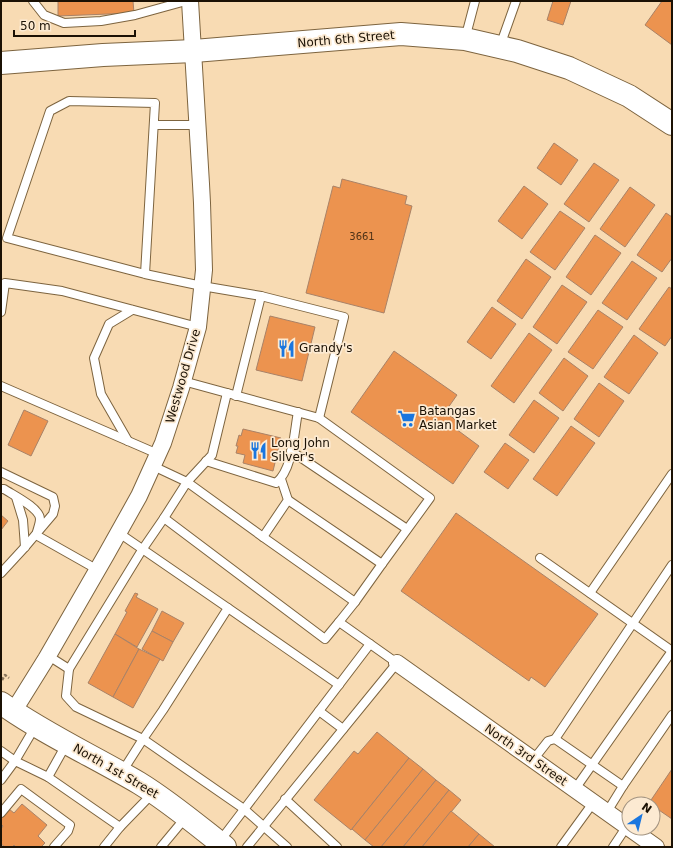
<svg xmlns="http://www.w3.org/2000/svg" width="673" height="848" font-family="'DejaVu Sans',sans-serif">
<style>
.building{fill:#ec934f;stroke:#a98267}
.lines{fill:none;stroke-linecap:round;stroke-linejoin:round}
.service-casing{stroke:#7d643f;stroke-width:10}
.minor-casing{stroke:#7d643f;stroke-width:18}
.secondary-casing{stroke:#7d643f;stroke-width:24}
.path{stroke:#8a765c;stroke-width:2.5;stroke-dasharray:3 2;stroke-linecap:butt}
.service{stroke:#fff;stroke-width:8}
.minor{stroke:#fff;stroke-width:16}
.secondary{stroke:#fff;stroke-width:22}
.labels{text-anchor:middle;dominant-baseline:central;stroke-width:3.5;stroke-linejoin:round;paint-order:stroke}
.number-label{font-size:10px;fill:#4f3217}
.street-label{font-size:12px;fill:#1b1104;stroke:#fcead2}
.poi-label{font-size:12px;fill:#1b1104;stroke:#fcead2;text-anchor:start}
</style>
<rect width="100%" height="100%" fill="#f8dbb3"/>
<g class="building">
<polygon points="58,1 133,1 134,13 58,16"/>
<polygon points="553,1 571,1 563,25 547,20"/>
<polygon points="662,1 672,1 672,45 645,25"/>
<polygon points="554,143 578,160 561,185 537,168"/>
<polygon points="594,163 619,180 589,222 564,204"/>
<polygon points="342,179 407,196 405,204 412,206 384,313 306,293 333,186 340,188"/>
<polygon points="524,186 548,204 522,239 498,221"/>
<polygon points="630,187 655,205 625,247 600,229"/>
<polygon points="560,211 585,228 555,270 530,252"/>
<polygon points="666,213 672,217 672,258 662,272 637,255"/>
<polygon points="595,235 621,253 591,295 566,277"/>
<polygon points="526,259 551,277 522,319 497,301"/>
<polygon points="632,261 657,278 627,320 602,303"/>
<polygon points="562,285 587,302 557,344 533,327"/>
<polygon points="669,287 672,289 672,336 665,346 639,329"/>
<polygon points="492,307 516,324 491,359 467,342"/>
<polygon points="598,310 623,327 593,369 568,352"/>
<polygon points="270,316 315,327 302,381 256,370"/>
<polygon points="529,333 552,350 514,403 491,386"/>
<polygon points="634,335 658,353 629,394 604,377"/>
<polygon points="394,351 457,395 445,412 460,423 456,429 479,446 453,484 351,412"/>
<polygon points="564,358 588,376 563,411 539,393"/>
<polygon points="599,383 624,401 599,437 574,419"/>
<polygon points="534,400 559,418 534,453 509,435"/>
<polygon points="24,410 48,421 31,456 8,445"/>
<polygon points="571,426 595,443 557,496 533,479"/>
<polygon points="243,429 281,438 273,471 243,463 245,455 236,453 238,446 236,446 239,435 241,436"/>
<polygon points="505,443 529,460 508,489 484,472"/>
<polygon points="456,513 598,614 545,687 531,677 529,681 401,591"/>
<polygon points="1,515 8,521 1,530"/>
<polygon points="135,593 138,594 136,597 158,609 137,647 115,634 127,612 125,611"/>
<polygon points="162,611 184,623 173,642 152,631"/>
<polygon points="152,631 173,642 163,661 142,649"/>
<polygon points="115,634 139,649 113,697 88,683"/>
<polygon points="139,649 160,659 133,708 113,697"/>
<polygon points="377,732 409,758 351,830 314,800 354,751 358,754"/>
<polygon points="409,758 423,769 365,840 352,829"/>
<polygon points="423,769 436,780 381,847 374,847 365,840"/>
<polygon points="672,769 672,819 653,806 653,804 649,803"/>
<polygon points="436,780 449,790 403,847 381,847"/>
<polygon points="449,790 461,800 422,847 403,847"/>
<polygon points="22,804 47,825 38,836 45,843 41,847 16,847 14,845 12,847 5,847 1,844 1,842 2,840 1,839 1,829 3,826 1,824 1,819 9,809 14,813"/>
<polygon points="451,811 479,834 468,847 422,847"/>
<polygon points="479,834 495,847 468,847"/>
</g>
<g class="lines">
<defs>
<g id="service">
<polyline points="33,1 44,15 64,23 101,21 135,15 186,1"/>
<polyline points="465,39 475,1"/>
<polyline points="500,46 516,1"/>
<polyline points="154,125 197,125"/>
<polyline points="145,274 155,103 69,101 50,111 7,238 145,274 202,286 261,296 344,317 319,418"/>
<polyline points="1,312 5,283 62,291 198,327"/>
<polyline points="183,381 319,418 430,498 382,564 355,602 339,622 397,663 247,847"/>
<polyline points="1,386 158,454"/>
<polyline points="236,396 261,296"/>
<polyline points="128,441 101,394 94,358 109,324 132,310"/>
<polyline points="291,451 407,529"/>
<path d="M206 461 276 483C293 470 294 432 298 412"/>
<polyline points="153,466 187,482 212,455 227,393"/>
<polyline points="1,472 53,497 55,506 53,514 25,547 1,573"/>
<path d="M1 489H4C13 495 40 508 40 519 40 523 38 528 37 532"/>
<polyline points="16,497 23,520 25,547"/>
<polyline points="288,500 382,564"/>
<polyline points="164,518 325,639 339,622"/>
<polyline points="119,533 228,608 184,677 163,710 143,739 122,772"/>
<polyline points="36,535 98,570"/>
<polyline points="263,537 288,500 281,479"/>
<polyline points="540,558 672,651"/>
<polyline points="590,593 672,474"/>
<polyline points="228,608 339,685"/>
<polyline points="47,655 69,669 142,550 164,518 187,482 263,537 355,602"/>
<polyline points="69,669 66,696 76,707 143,739 244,809 287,847"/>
<polyline points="319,711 343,729"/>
<polyline points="555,739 672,565"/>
<polyline points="1,751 15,761 35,727"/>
<polyline points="533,760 548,741 555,739 623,786 607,812"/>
<polyline points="48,777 120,827 153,793"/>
<polyline points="1,780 15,761 48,777 67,743"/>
<polyline points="623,786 672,715"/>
<polyline points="575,789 672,651"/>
<polyline points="285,799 337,847"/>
<polyline points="1,813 21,789 70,825 68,831 54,847"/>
<polyline points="220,841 370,644"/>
<polyline points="104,847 120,827"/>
<polyline points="161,847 186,817"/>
<polyline points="561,847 593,803"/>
<polyline points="613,847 627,826"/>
</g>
<g id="minor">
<polyline points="397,663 656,847"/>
<polyline points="13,712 46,659 106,555 139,496 163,443 181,388 198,327 204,270 202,203 201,184 190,1"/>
</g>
<g id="secondary">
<polyline points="1,63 103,55 194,51 401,34 465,39 517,51 569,68 629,96 672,124"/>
<path d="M1 703C45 734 93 756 139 783 170 802 197 825 225 847"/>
</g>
</defs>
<use href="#service" class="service-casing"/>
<use href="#minor" class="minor-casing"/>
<use href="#secondary" class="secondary-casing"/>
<polyline class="path" points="2,680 5,675 9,678"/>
<use href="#service" class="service"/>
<use href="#minor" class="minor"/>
<use href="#secondary" class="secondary"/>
</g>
<defs>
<symbol id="restaurant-bare" viewBox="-9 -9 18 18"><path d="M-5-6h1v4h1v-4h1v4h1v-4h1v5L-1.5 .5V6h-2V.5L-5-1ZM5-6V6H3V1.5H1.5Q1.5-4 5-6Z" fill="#1a76df" stroke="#fcead2" stroke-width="2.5" paint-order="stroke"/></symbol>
<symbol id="supermarket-bare" viewBox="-9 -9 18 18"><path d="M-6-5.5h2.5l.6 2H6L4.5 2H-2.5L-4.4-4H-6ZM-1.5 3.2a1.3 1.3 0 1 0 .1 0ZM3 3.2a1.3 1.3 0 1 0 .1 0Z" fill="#1a76df" stroke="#fcead2" stroke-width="2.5" paint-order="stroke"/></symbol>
</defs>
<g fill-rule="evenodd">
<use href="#restaurant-bare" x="274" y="336" width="25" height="25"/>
<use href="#supermarket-bare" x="394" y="406" width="25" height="25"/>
<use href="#restaurant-bare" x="246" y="438" width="25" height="25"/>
</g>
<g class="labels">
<g class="number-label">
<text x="362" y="236">3661</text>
</g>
<g class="street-label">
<text transform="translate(346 39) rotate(-5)">North 6th Street</text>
<text transform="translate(183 376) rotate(-74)">Westwood Drive</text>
<text transform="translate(526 755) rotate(35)">North 3rd Street</text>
<text transform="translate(116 771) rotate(30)">North 1st Street</text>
</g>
<g class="poi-label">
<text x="299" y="348">Grandy's</text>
<text x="419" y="411">Batangas<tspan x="419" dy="14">Asian Market</tspan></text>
<text x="271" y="443">Long John<tspan x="271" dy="14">Silver's</tspan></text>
</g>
</g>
<rect width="673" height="848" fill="none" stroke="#1b1104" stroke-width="4"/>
<g transform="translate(641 816) rotate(35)"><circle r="19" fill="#fcead2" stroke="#a29380"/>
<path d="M0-3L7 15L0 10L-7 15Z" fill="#1a76df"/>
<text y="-6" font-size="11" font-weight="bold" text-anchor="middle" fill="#1b1104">N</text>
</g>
<path d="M14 30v6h121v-6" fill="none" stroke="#1b1104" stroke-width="2"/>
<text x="20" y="30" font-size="12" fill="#1b1104" stroke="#fcead2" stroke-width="3" paint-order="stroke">50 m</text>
</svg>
